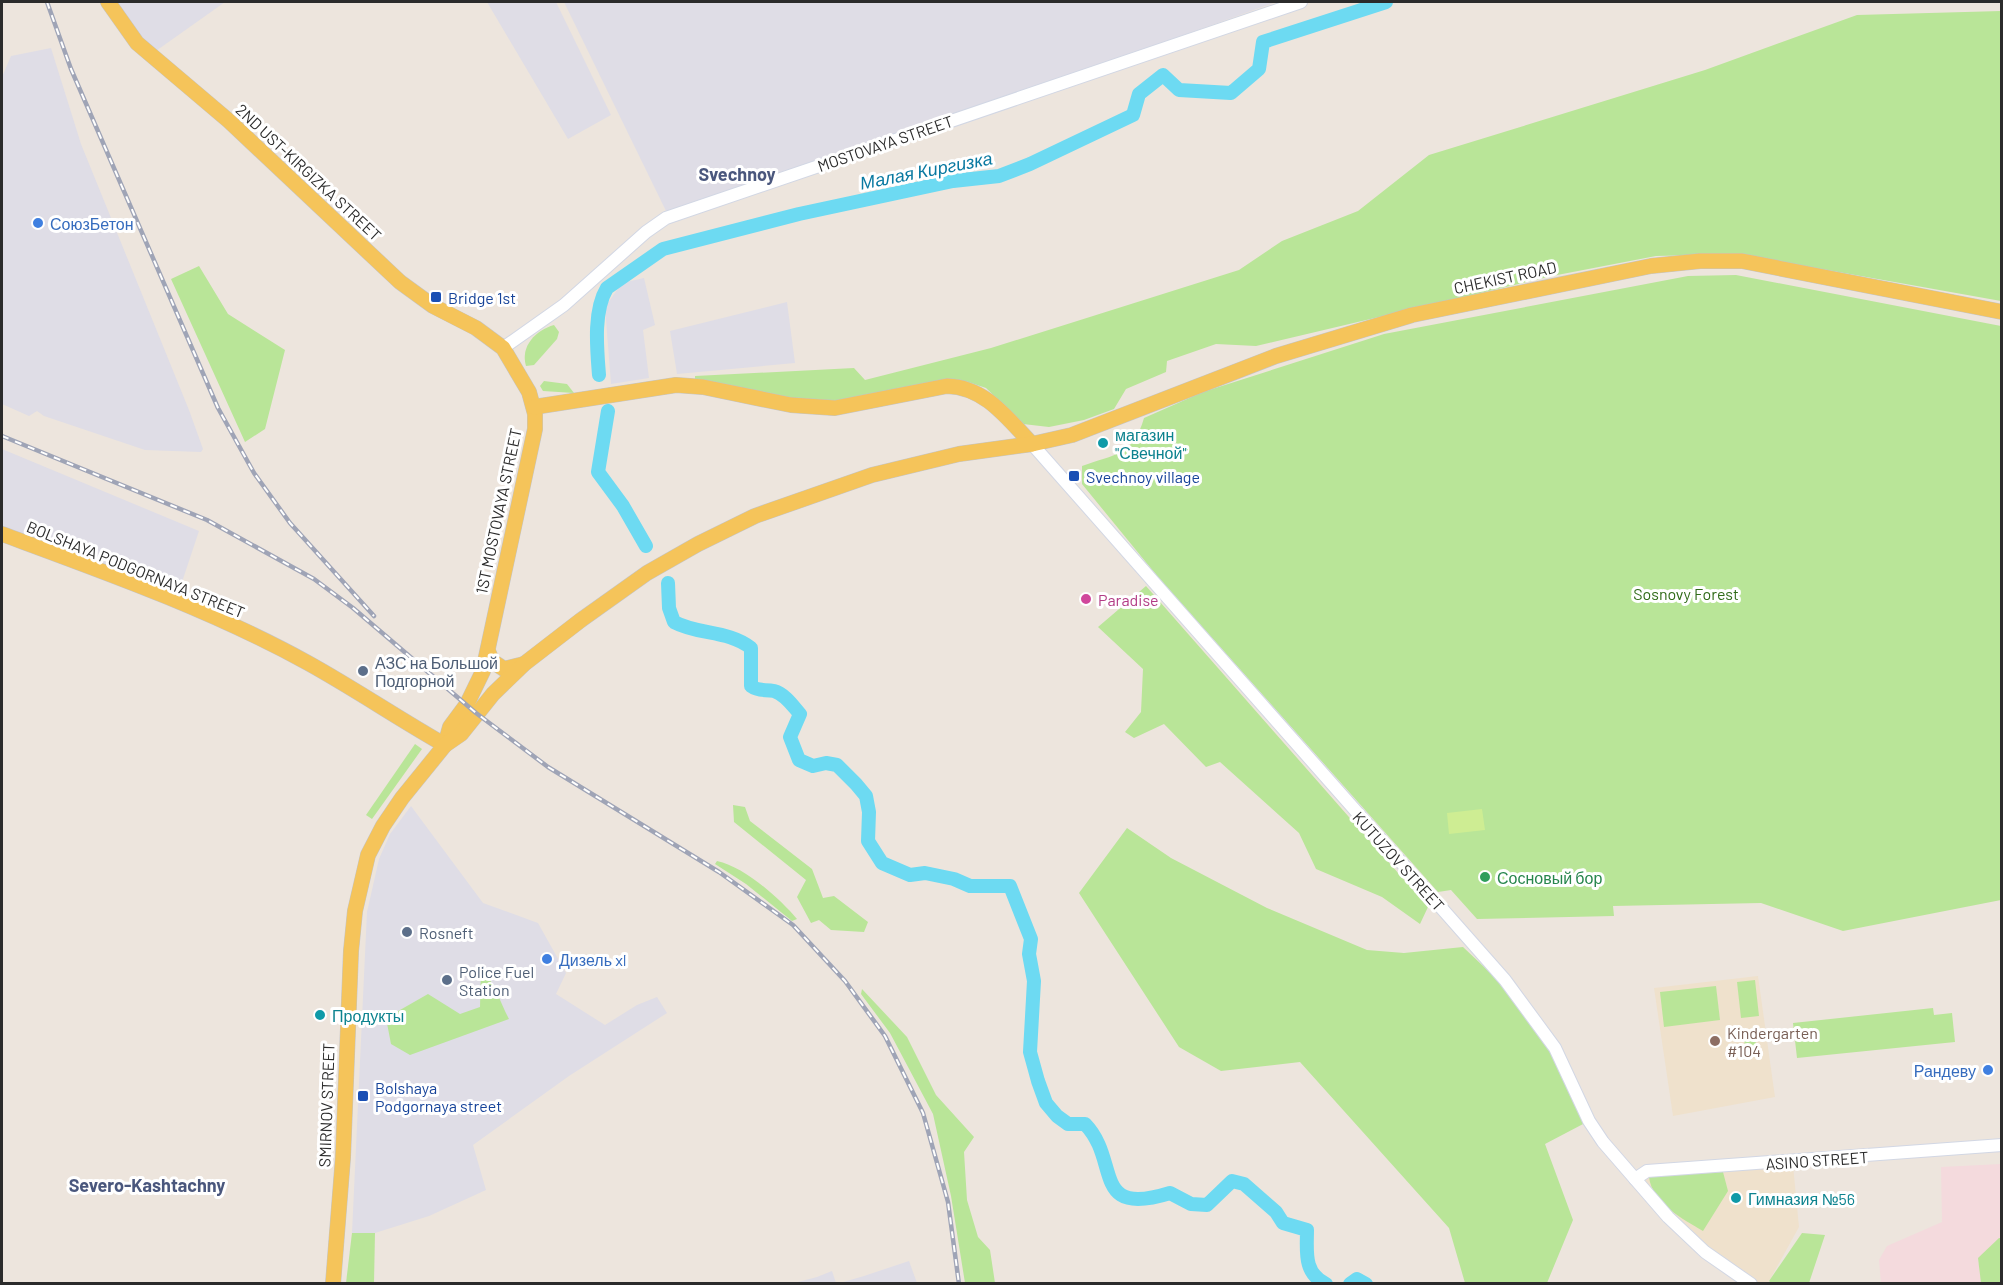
<svg xmlns="http://www.w3.org/2000/svg" width="2003" height="1285" font-family="Barlow,sans-serif">
<style>
.industrial{fill:#dfdde6}
.education{fill:#efe1cc}
.medical{fill:#f4dadd}
.green{fill:#b9e598}
.pitch{fill:#ceed93}
.lines{fill:none;stroke-linecap:round;stroke-linejoin:round}
.river{stroke:#6ddaf2;stroke-width:14}
.minor-casing{stroke:#d2d7e4;stroke-width:14}
.major-casing{stroke:#c4c4c4;stroke-width:16}
.minor{stroke:#fff;stroke-width:12}
.major{stroke:#f5c45a;stroke-width:15}
.rail-casing{stroke:#9fa4b6;stroke-width:4.5}
.rail{stroke:#fff;stroke-width:2;stroke-dasharray:7;stroke-linecap:butt}
.shop-dot{fill:#3f7fe0;stroke:#fff;stroke-width:2}
.transit-dot{fill:#1a4fb4;stroke:#fff;stroke-width:2}
.culture-dot{fill:#0f9aa8;stroke:#fff;stroke-width:2}
.hotel-dot{fill:#d1479c;stroke:#fff;stroke-width:2}
.service-dot{fill:#5c6f8a;stroke:#fff;stroke-width:2}
.leisure-dot{fill:#2e9e5b;stroke:#fff;stroke-width:2}
.education-dot{fill:#8d6e63;stroke:#fff;stroke-width:2}
.labels{text-anchor:middle;dominant-baseline:central;stroke-width:6;stroke-linejoin:round;paint-order:stroke}
.street-label{font-size:16px;fill:#2b2b2b;stroke:#fff}
.shop-label{font-size:16px;fill:#366cbe;stroke:#fff;text-anchor:start}
.transit-label{font-size:16px;fill:#164399;stroke:#fff;text-anchor:start}
.culture-label{font-size:16px;fill:#0d838f;stroke:#fff;text-anchor:start}
.park-label{font-size:16px;fill:#306b18;stroke:#fff}
.hotel-label{font-size:16px;fill:#b23c85;stroke:#fff;text-anchor:start}
.service-label{font-size:16px;fill:#4e5e75;stroke:#fff;text-anchor:start}
.leisure-label{font-size:16px;fill:#27864d;stroke:#fff;text-anchor:start}
.education-label{font-size:16px;fill:#785e54;stroke:#fff;text-anchor:start}
.water-label{font-size:18px;font-style:italic;fill:#0979a1;stroke:#fff}
.neighbourhood-label{font-size:18px;font-weight:bold;fill:#4a577d;stroke:#fff}
</style>
<rect width="100%" height="100%" fill="#ede5dd"/>
<g class="industrial">
<polygon points="113,2 225,2 153,53"/>
<polygon points="487,2 556,2 611,115 568,139"/>
<polygon points="564,2 1276,2 1007,98 667,213"/>
<polygon points="51,48 81,144 189,410 203,449 201,452 145,450 44,416 37,411 29,416 2,404 2,77 11,56"/>
<polygon points="644,278 655,325 643,330 649,378 611,384 605,307 622,283"/>
<polygon points="787,302 795,363 677,374 670,331"/>
<polygon points="2,449 199,531 177,597 2,528"/>
<polygon points="411,806 483,903 538,923 566,973 556,994 605,1025 637,1005 657,997 667,1013 569,1076 473,1145 486,1190 429,1216 375,1233 352,1233 367,912 379,859 390,834"/>
<polygon points="909,1261 917,1283 840,1283 864,1276"/>
<polygon points="832,1271 836,1283 794,1283 817,1277"/>
</g>
<g class="education">
<polygon points="1758,976 1775,1097 1673,1116 1654,988"/>
<polygon points="1793,1165 1799,1227 1768,1283 1758,1283 1707,1248 1670,1213 1643,1182 1649,1174"/>
</g>
<polygon class="medical" points="2001,1164 2001,1283 1881,1283 1879,1260 1887,1246 1942,1222 1941,1167"/>
<g class="green">
<polygon points="2001,11 2001,301 1737,254 1656,256 1552,276 1256,346 1216,344 1167,361 1166,372 1126,389 1114,409 1084,420 1049,427 1023,424 986,388 965,381 944,382 854,402 791,402 695,383 695,376 854,368 865,380 991,348 1239,270 1282,241 1358,211 1429,155 1705,70 1857,15"/>
<polygon points="199,266 228,314 285,350 265,429 245,442 171,279"/>
<path d="M1736 275 2001 326V900L1843 931 1761 903 1613 906 1614 916 1477 919 1451 890 1438 892 1158 577 1082 484V466C1115 454 1133 456 1144 418L1203 392 1384 334 1688 276Z"/>
<path d="M554 325 559 332 557 339 534 365 526 366C520 346 536 330 554 325Z"/>
<polygon points="544,381 567,384 574,393 543,391 540,386"/>
<polygon points="1146,586 1428,907 1420,924 1382,897 1316,869 1299,833 1220,762 1206,767 1164,724 1134,738 1125,732 1141,712 1143,669 1098,627"/>
<polygon points="415,744 422,749 372,819 366,815"/>
<polygon points="733,805 745,807 750,821 812,869 823,898 834,896 868,922 864,932 831,930 819,920 811,923 797,897 806,880 734,822"/>
<polygon points="1127,828 1171,858 1267,908 1367,950 1404,953 1463,947 1501,983 1551,1049 1585,1123 1545,1144 1573,1220 1547,1283 1465,1283 1449,1228 1300,1062 1221,1071 1179,1047 1079,893"/>
<path d="M717 861C745 867 779 898 797 919L792 921 746 884 715 864Z"/>
<path d="M481 968C495 983 500 1002 509 1019L410 1055 391 1044 386 1018 428 994 460 1014 480 1007Z"/>
<polygon points="1755,980 1759,1016 1741,1018 1737,982"/>
<polygon points="1716,986 1720,1020 1664,1027 1660,992"/>
<polygon points="862,989 907,1037 936,1095 974,1137 964,1152 967,1200 978,1237 990,1250 995,1283 965,1283 951,1196 933,1114 890,1033 861,994"/>
<polygon points="1933,1008 1934,1015 1952,1013 1955,1042 1797,1058 1793,1023"/>
<polygon points="1754,1029 1756,1045 1745,1046 1743,1031"/>
<path d="M1723 1172 1728 1191 1703 1231C1683 1219 1652 1203 1649 1177Z"/>
<polygon points="352,1233 375,1233 374,1283 346,1283"/>
<polygon points="1802,1233 1825,1235 1809,1283 1771,1283 1769,1281"/>
<polygon points="1999,1238 2001,1238 2001,1283 1981,1283 1978,1258"/>
</g>
<polygon class="pitch" points="1482,809 1485,830 1449,834 1447,813"/>
<g class="lines">
<g class="river">
<path d="M599 375C597 349 593 311 607 288L663 249 799 214 953 181 999 176 1030 164 1133 115 1139 94 1163 75 1179 90 1231 93 1259 69 1263 42 1386 2"/>
<polyline points="608,411 598,472 623,506 646,546"/>
<path d="M668 583 669 608 674 622C698 635 728 630 751 648V686C759 692 765 689 774 691 785 694 793 706 800 714L790 737 799 760 813 766 826 763 837 765 856 784 866 796 869 812 868 841 882 863 910 875 925 873 954 879 970 886H1010L1031 939 1029 954 1034 981 1030 1052 1038 1081 1046 1103 1057 1116 1068 1124H1085C1121 1161 1090 1218 1170 1193L1191 1204 1207 1205 1232 1181 1244 1184 1276 1212 1283 1223 1307 1230C1307 1251 1303 1273 1326 1284"/>
<polyline points="1350,1284 1357,1279 1366,1284"/>
</g>
<defs>
<g id="minor">
<polyline points="503,348 564,305 646,232 666,218 1301,2"/>
<polyline points="1032,444 1505,980 1555,1048 1589,1121 1603,1142 1668,1217 1705,1252 1751,1284"/>
<polyline points="1635,1179 1647,1171 2002,1145"/>
</g>
<g id="major">
<polyline points="108,2 137,43 229,121 400,282 433,306 476,328 503,348 529,392 535,414 535,429 483,671 467,704 450,727 445,745"/>
<path d="M534 407 676 385 703 387 791 405 835 408 947 386C985 387 1007 418 1032 444"/>
<path d="M2 534C105 572 212 610 308 663 355 689 399 719 445 745"/>
<polyline points="488,651 492,661 504,669 524,664"/>
<polyline points="333,1284 343,1157 351,951 355,911 368,855 383,826 402,798 445,745 461,734 493,694 524,664 581,620 647,573 698,544 755,516 872,475 959,454 1032,444 1072,435 1276,356 1412,315 1651,266 1700,261 1742,261 2002,312"/>
</g>
</defs>
<use href="#minor" class="minor-casing"/>
<use href="#major" class="major-casing"/>
<use href="#minor" class="minor"/>
<use href="#major" class="major"/>
<defs>
<g id="rail">
<polyline points="47,2 71,69 218,408 254,473 290,523 374,616"/>
<polyline points="2,436 207,520 314,579 353,608 476,713 548,767 719,872 793,925 845,981 885,1036 923,1113 948,1202 959,1284"/>
</g>
</defs>
<use href="#rail" class="rail-casing"/>
<use href="#rail" class="rail"/>
</g>
<g class="shop-dot">
<circle cx="38" cy="223" r="6"/>
<circle cx="547" cy="959" r="6"/>
<circle cx="1988" cy="1070" r="6"/>
</g>
<g class="transit-dot">
<rect x="430" y="291" width="12" height="12" rx="3"/>
<rect x="1068" y="470" width="12" height="12" rx="3"/>
<rect x="357" y="1090" width="12" height="12" rx="3"/>
</g>
<g class="culture-dot">
<circle cx="1103" cy="443" r="6"/>
<circle cx="320" cy="1015" r="6"/>
<circle cx="1736" cy="1198" r="6"/>
</g>
<circle class="hotel-dot" cx="1086" cy="599" r="6"/>
<g class="service-dot">
<circle cx="363" cy="671" r="6"/>
<circle cx="407" cy="932" r="6"/>
<circle cx="447" cy="980" r="6"/>
</g>
<circle class="leisure-dot" cx="1485" cy="877" r="6"/>
<circle class="education-dot" cx="1715" cy="1041" r="6"/>
<g class="labels">
<g class="street-label">
<text transform="translate(885 143) rotate(-19)">MOSTOVAYA STREET</text>
<text transform="translate(309 172) rotate(43)">2ND UST-KIRGIZKA STREET</text>
<text transform="translate(1505 277) rotate(-12)">CHEKIST ROAD</text>
<text transform="translate(498 511) rotate(-78)">1ST MOSTOVAYA STREET</text>
<text transform="translate(136 569) rotate(22)">BOLSHAYA PODGORNAYA STREET</text>
<text transform="translate(1399 861) rotate(48)">KUTUZOV STREET</text>
<text transform="translate(326 1105) rotate(-88)">SMIRNOV STREET</text>
<text transform="translate(1817 1160) rotate(-4)">ASINO STREET</text>
</g>
<g class="shop-label">
<text x="50" y="223">СоюзБетон</text>
<text x="559" y="959">Дизель xl</text>
<text x="1976" y="1070" text-anchor="end">Рандеву</text>
</g>
<g class="transit-label">
<text x="448" y="297">Bridge 1st</text>
<text x="1086" y="476">Svechnoy village</text>
<text x="375" y="1087">Bolshaya<tspan x="375" dy="18">Podgornaya street</tspan></text>
</g>
<g class="culture-label">
<text x="1115" y="434">магазин<tspan x="1115" dy="18">"Свечной"</tspan></text>
<text x="332" y="1015">Продукты</text>
<text x="1748" y="1198">Гимназия №56</text>
</g>
<g class="park-label">
<text x="1686" y="593">Sosnovy Forest</text>
</g>
<g class="hotel-label">
<text x="1098" y="599">Paradise</text>
</g>
<g class="service-label">
<text x="375" y="662">АЗС на Большой<tspan x="375" dy="18">Подгорной</tspan></text>
<text x="419" y="932">Rosneft</text>
<text x="459" y="971">Police Fuel<tspan x="459" dy="18">Station</tspan></text>
</g>
<g class="leisure-label">
<text x="1497" y="877">Сосновый бор</text>
</g>
<g class="education-label">
<text x="1727" y="1032">Kindergarten<tspan x="1727" dy="18">#104</tspan></text>
</g>
<g class="water-label">
<text transform="translate(926 170) rotate(-11)">Малая Киргизка</text>
</g>
<g class="neighbourhood-label">
<text x="737" y="174">Svechnoy</text>
<text x="147" y="1185">Severo-Kashtachny</text>
</g>
</g>
<rect width="2003" height="1285" fill="none" stroke="#2b2b2b" stroke-width="6"/>
</svg>
